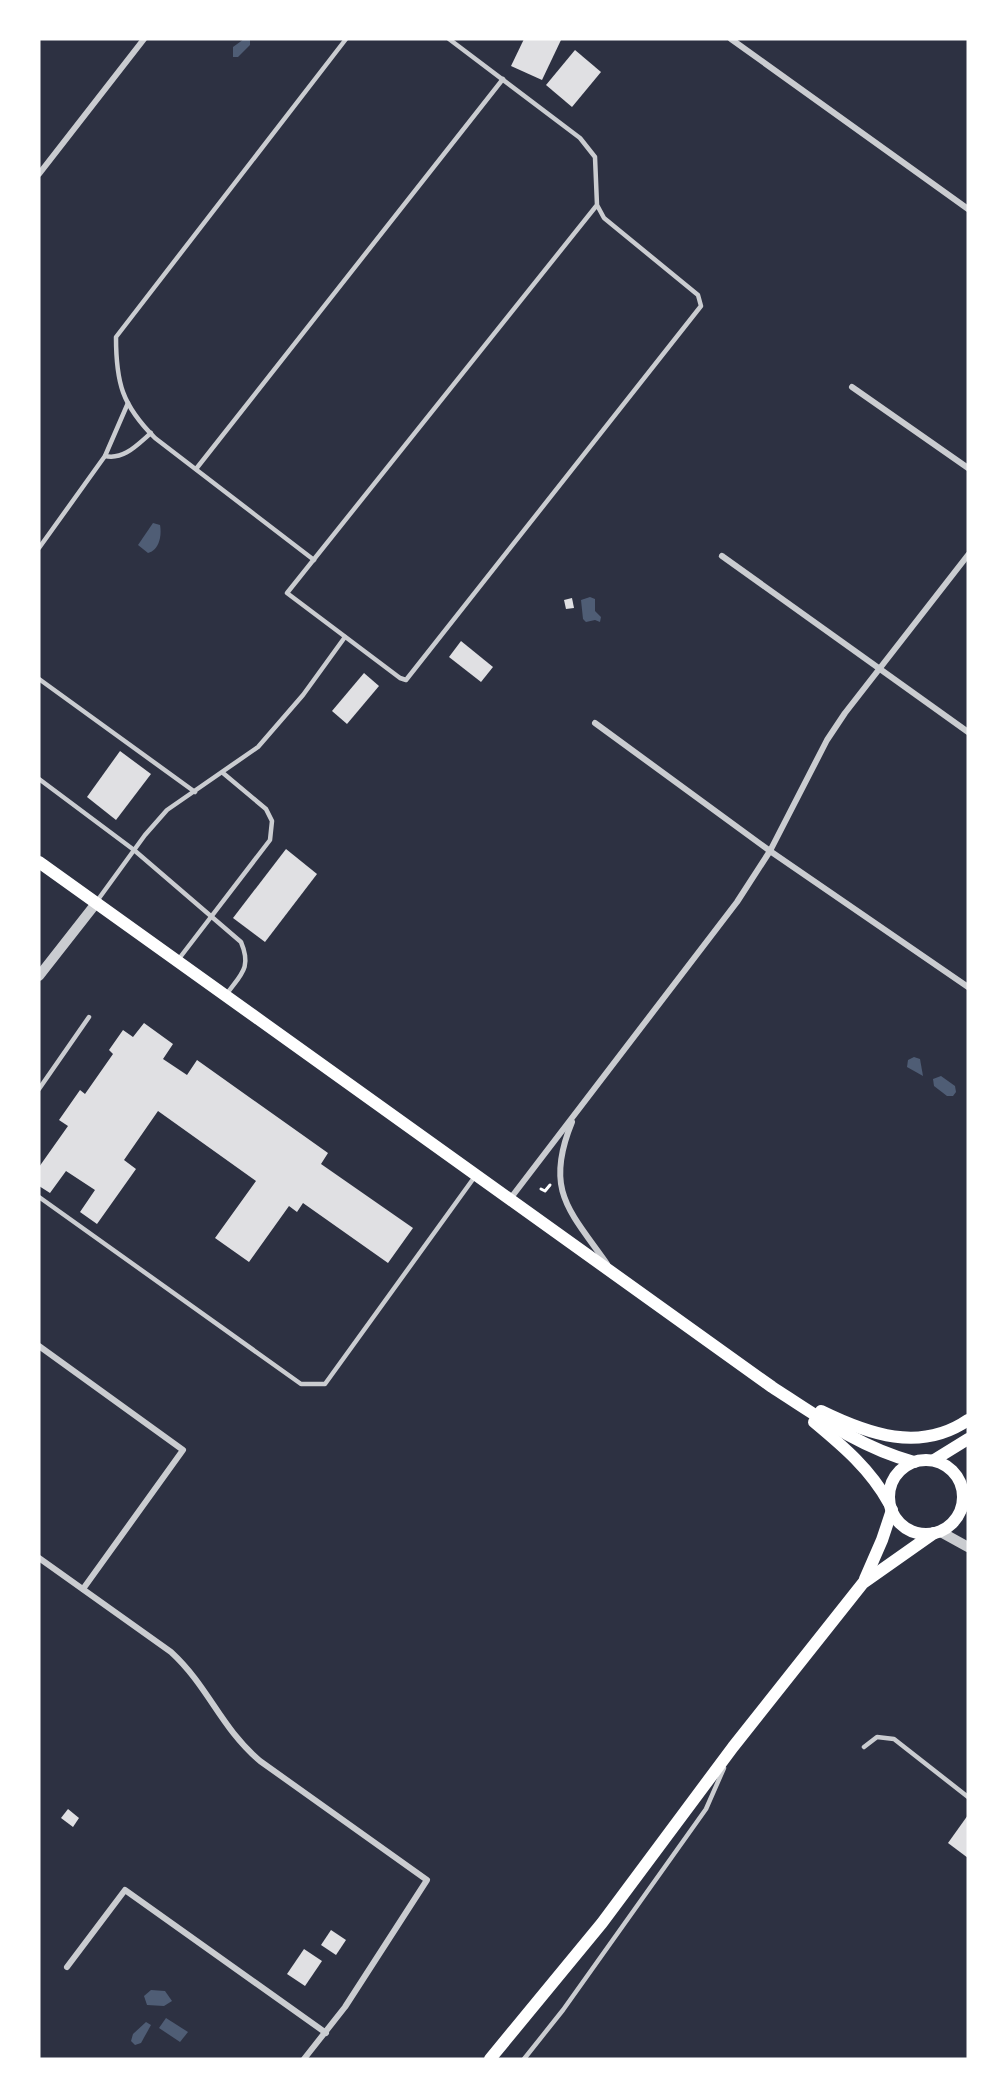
<svg xmlns="http://www.w3.org/2000/svg" width="1007" height="2098" font-family="Arial,sans-serif">
<style>
.water{fill:#4f5d75}
.building{fill:#e0e0e3}
.lines{fill:none;stroke-linecap:round;stroke-linejoin:round}
.path{stroke:#fff;stroke-width:3}
.service{stroke:#caccd0;stroke-width:4.5}
.minor{stroke:#caccd0;stroke-width:6}
.tertiary{stroke:#caccd0;stroke-width:10}
.secondary{stroke:#fff;stroke-width:12}
</style>
<rect width="100%" height="100%" fill="#2d3142"/>
<g class="water">
<polygon points="244,39 250,39 250,45 238,57 233,57 233,47"/>
<path d="M153 523 160 525C162 536 159 550 148 553L138 545Z"/>
<polygon points="590,597 595,599 595,611 601,617 600,622 595,620 586,622 583,619 581,600"/>
<polygon points="914,1057 920,1059 923,1076 907,1067 908,1060"/>
<polygon points="941,1076 955,1086 956,1092 953,1096 947,1096 934,1086 933,1079"/>
<polygon points="151,1990 165,1991 172,2001 164,2006 147,2005 144,1996"/>
<polygon points="166,2018 188,2032 180,2042 159,2028"/>
<polygon points="146,2022 151,2025 141,2043 135,2045 131,2041 133,2034"/>
</g>
<g class="building">
<polygon points="524,39 561,40 542,80 511,66"/>
<polygon points="575,50 601,72 572,107 546,85"/>
<polygon points="572,598 574,608 566,609 564,600"/>
<polygon points="461,641 493,667 481,682 449,657"/>
<polygon points="364,673 379,686 347,724 332,711"/>
<polygon points="120,751 151,774 116,820 87,797"/>
<polygon points="286,849 317,874 265,942 233,918"/>
<polygon points="144,1023 173,1044 163,1059 187,1075 197,1060 328,1153 321,1164 413,1228 388,1263 303,1203 297,1212 289,1206 249,1262 215,1238 256,1181 158,1111 124,1160 136,1169 97,1224 80,1212 95,1190 66,1171 50,1193 39,1186 39,1167 68,1126 59,1120 80,1090 85,1094 113,1054 109,1050 123,1030 133,1037"/>
<polygon points="68,1809 79,1818 73,1827 61,1818"/>
<polygon points="968,1815 968,1858 948,1843"/>
<polygon points="331,1930 346,1940 336,1955 321,1945"/>
<polygon points="304,1949 322,1961 305,1986 287,1974"/>
</g>
<g class="lines">
<polyline class="path" points="541,1189 545,1191 550,1185"/>
<g class="service">
<polyline points="449,39 580,138 595,157 597,205 604,218 698,295 701,306 406,680 400,678 287,593 597,205"/>
<path d="M105 456C124 460 137 445 151 433"/>
<polyline points="196,469 503,79"/>
<polyline points="39,548 105,456 128,403"/>
<path d="M314 560 155 438C122 405 116 383 116 337L346 39"/>
<polyline points="39,679 195,792"/>
<path d="M39 779 134 850 241 942C252 968 241 974 226 995"/>
<polyline points="97,901 145,835 167,810 258,747 303,695 345,637"/>
<polyline points="178,960 270,840 272,821 266,809 223,773"/>
<polyline points="39,1089 89,1017"/>
<polyline points="39,1197 301,1384 325,1384 476,1175"/>
<polyline points="864,1747 877,1737 894,1739 968,1797"/>
<polyline points="524,2059 563,2010 706,1809 724,1768"/>
</g>
<g class="minor">
<polyline points="731,39 968,209"/>
<polyline points="39,174 144,39"/>
<polyline points="852,387 968,468"/>
<polyline points="722,556 968,732"/>
<polyline points="595,723 770,851 968,987"/>
<path d="M572 1122C544 1190 569 1210 607 1264"/>
<polyline points="510,1199 737,902 770,851 827,740 845,713 968,555"/>
<polyline points="39,1346 183,1450 83,1589"/>
<path d="M39 1558 171 1652C209 1687 220 1727 260 1761L427 1880 345 2007 304 2059"/>
<polyline points="67,1967 125,1890 326,2033"/>
</g>
<g class="tertiary">
<polyline points="39,976 97,902"/>
<polyline points="963,1501 968,1507"/>
<polyline points="939,1531 968,1547"/>
</g>
<g class="secondary">
<path d="M39 862 772 1387C818 1417 861 1448 914 1462"/>
<path d="M821 1411C868 1434 920 1453 968 1420"/>
<path d="M814 1422C844 1447 870 1469 889 1503"/>
<polyline points="934,1460 968,1439"/>
<circle cx="926" cy="1497" r="37"/>
<polyline points="865,1579 882,1540 892,1510"/>
<polyline points="490,2059 602,1923 733,1747 863,1583 934,1533"/>
</g>
</g>
<rect width="1007" height="2098" fill="none" stroke="#ffffff" stroke-width="81"/>
</svg>
